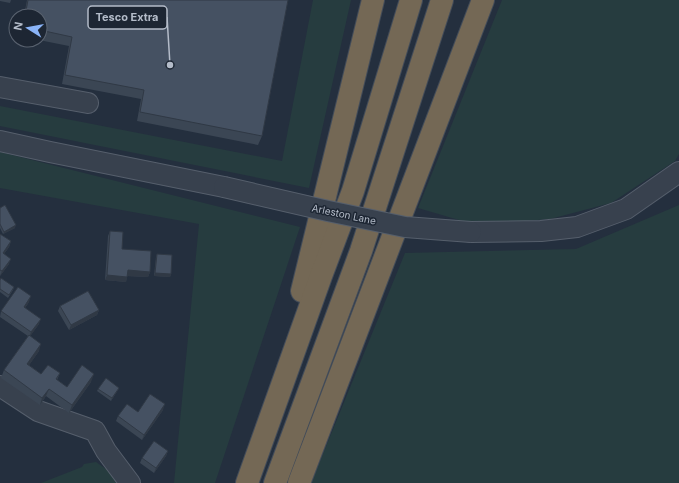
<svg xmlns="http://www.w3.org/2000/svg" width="679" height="483" font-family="Inter,sans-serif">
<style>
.green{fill:#263c3f}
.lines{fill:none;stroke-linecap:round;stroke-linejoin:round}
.minor-casing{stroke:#565f6c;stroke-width:22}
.motorway-casing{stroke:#434c59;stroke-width:24}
.minor{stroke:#38414e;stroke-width:20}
.motorway{stroke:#746855;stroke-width:22}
.minor-bridge-casing{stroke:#565f6c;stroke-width:22;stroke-linecap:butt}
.minor-bridge{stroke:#38414e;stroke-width:20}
.wall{fill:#3b4654}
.shaded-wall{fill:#303945}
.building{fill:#455162;stroke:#303945}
.labels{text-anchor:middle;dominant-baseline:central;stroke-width:3;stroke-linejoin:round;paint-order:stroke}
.street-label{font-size:10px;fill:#b4bcc9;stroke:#1d2633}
.leader{fill:none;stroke:#b4bcc9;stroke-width:1.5}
.callout-dot{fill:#b4bcc9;stroke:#1d2633;stroke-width:1.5}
.callout{fill:#1d2633;stroke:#b4bcc9;stroke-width:1.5}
.callout-label{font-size:11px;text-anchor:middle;font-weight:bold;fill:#b4bcc9}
</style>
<rect width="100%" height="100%" fill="#242f3e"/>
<g class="green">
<polygon points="313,0 351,0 309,188 0,126 0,106 282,161"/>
<polygon points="502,0 679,0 679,154 675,161 611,203 550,219 476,225 418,208"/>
<polygon points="0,152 300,227 215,483 174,483 199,224 0,188"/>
<polygon points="679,205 679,483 311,483 405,253 576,249"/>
<polygon points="96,462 113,474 118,483 41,483 82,467 84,464"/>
</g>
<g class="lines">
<defs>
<g id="minor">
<polyline points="0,87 88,103"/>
<polyline points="0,141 50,152 224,187"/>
<polyline points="471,232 541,231 577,227 626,209 679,172"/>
<polyline points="0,386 38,411 95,431 106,451 130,483"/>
</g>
<g id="motorway">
<polyline points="302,291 373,0"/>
<polyline points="247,483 321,276 353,191 411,0"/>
<polyline points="275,483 361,251 442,0"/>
<polyline points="299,483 483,0"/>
</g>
</defs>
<use href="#minor" class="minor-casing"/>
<use href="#motorway" class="motorway-casing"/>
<use href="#minor" class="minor"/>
<use href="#motorway" class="motorway"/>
<defs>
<polyline id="minor-bridge" points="224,187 328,211 405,227 471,232"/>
</defs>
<use href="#minor-bridge" class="minor-bridge-casing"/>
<use href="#minor-bridge" class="minor-bridge"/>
</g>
<g class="wall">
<polygon points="0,0 11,0 10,3 0,1"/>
<polygon points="27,0 288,0 262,136 258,145 137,121 141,99 62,84 69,46 39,40 40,40 40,16 24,16"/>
<polygon points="0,208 15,228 3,234 0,228"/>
<polygon points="110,231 122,249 150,272 148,277 127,276 126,282 105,280 108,236"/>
<polygon points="0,234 11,241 9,247 4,254 9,264 0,276"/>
<polygon points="157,254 171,274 170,277 154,276 156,257"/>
<polygon points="0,280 14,287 13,290 8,298 0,292"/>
<polygon points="29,302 25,308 39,324 30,336 39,351 29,365 41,374 60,373 57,380 67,387 91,382 69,413 46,396 40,405 1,378 4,370 28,336 0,317 1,311"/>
<polygon points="60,306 99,310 97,315 69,330 58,311"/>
<polygon points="119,388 118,390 111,401 97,391 98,389"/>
<polygon points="163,410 142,440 116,421 118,416"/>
<polygon points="168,451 166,456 154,473 140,463 142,458"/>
</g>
<g class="shaded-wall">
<polygon points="16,225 15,228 3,234 4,232"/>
<polygon points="11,241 9,247 1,258 3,253"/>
<polygon points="11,259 9,264 0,276 2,271"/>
<polygon points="128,270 150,272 148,277 126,276"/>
<polygon points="155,273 171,274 170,277 154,276"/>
<polygon points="107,275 127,277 126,282 105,280"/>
<polygon points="31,296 29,302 22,312 24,307"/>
<polygon points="99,310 97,315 69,330 71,325"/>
<polygon points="41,319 39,324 29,338 31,332"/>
<polygon points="41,344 39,351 25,371 27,364"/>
<polygon points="94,374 91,382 69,413 72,405"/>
<polygon points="119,388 118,390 111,401 112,398"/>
<polygon points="49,389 46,396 40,405 42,398"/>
<polygon points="165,404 163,410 142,440 144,435"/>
<polygon points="168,451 166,456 154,473 156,468"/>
</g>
<g class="building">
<polygon points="28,0 288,0 262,136 140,112 144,90 65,75 72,37 40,30 40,16 25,16"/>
<polygon points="5,205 16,225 4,232 0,224 0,208"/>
<polygon points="110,231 123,232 122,249 151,251 150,272 128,270 127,277 107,275"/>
<polygon points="0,234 11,241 3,253 11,259 2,271 0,270"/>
<polygon points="157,254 172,255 171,274 155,273"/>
<polygon points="1,278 14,287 9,295 0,289 0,280"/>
<polygon points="18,287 31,296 24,307 41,319 31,332 1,311"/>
<polygon points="88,291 99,310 71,325 60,306"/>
<polygon points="29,335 41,344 27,364 41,374 48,365 60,373 56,379 67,387 82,365 94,374 72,405 49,389 42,398 4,370"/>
<polygon points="106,378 119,388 112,398 98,389"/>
<polygon points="150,394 165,404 144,435 118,416 127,404 138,412"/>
<polygon points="154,441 168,451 156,468 142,458"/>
</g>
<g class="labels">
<g class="street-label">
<text transform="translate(344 214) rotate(12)">Arleston Lane</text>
</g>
</g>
<path class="leader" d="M170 65L167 17"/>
<circle class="callout-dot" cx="170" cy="65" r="4"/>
<rect class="callout" x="88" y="6" width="79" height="23" rx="4"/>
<g class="callout-label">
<text x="127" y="21">Tesco Extra</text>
</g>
<g transform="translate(28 28) rotate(281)"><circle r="19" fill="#1d2633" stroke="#59626f"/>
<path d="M0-3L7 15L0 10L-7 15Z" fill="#8ab4f8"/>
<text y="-6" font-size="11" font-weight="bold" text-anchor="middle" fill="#b4bcc9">N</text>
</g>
</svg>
